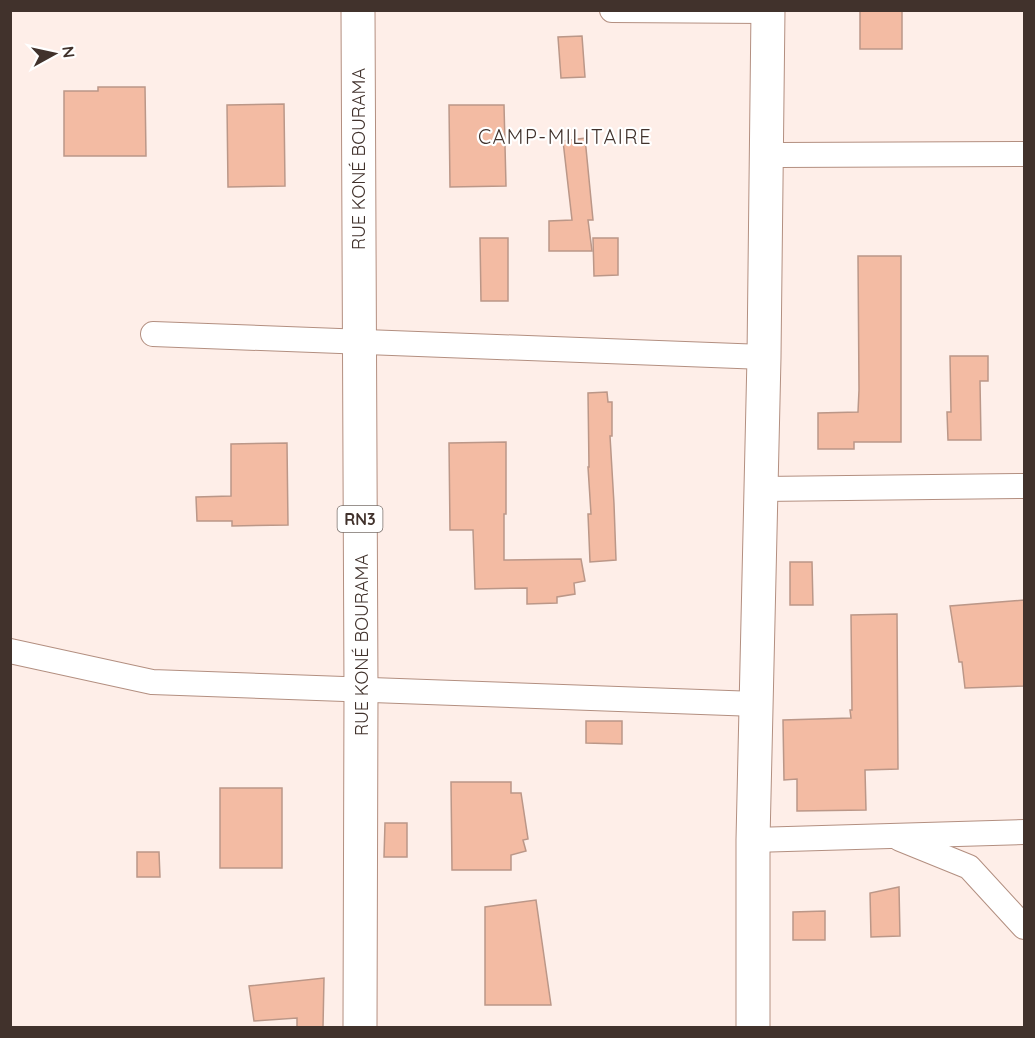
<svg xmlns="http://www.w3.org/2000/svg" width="1035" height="1038" font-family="Quicksand,sans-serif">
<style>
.building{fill:#f3bba3;stroke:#bb9788;stroke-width:1.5}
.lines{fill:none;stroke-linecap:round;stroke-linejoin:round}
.street-casing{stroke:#b38f80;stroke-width:26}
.secondary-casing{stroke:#b38f80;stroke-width:35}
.highway-casing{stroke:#b38f80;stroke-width:35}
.street{stroke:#fff;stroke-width:24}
.secondary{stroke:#fff;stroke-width:33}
.highway{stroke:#fff;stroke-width:33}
.labels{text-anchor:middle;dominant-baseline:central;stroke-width:4.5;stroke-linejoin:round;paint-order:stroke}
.shield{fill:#fff;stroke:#7a706b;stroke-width:1.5}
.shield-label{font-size:16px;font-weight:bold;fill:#41322c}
.street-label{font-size:18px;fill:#41322c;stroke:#fff}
.neighbourhood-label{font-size:20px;letter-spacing:1.5px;fill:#41322c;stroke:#fff}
</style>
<rect width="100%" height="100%" fill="#feeee8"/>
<g class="building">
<rect x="860" y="10" width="42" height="39"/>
<polygon points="582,36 585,77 561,78 558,37"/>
<polygon points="98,87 145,87 146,156 64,156 64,91 98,91"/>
<polygon points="284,104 285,186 228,187 227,105"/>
<polygon points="449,105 504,105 506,186 450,187"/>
<polygon points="585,138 593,220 588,220 592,251 549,251 549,221 572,220 563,141"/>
<polygon points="480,238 508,238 508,301 481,301"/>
<polygon points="593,238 618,238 618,275 594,276"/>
<polygon points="858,256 901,256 901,442 854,442 854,449 818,449 818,413 858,412 859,390"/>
<polygon points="950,356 988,356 988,381 980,381 981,440 948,440 947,412 951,412"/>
<polygon points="607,392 608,402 612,402 612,436 610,436 614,504 616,560 590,562 588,514 591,514 588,467 589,467 588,393"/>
<polygon points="506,442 506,514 504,514 504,560 581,559 585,581 574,583 575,594 557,597 557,603 527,604 527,588 475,589 473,530 450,530 449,443"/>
<polygon points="287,443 288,525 232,526 232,521 197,521 196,497 231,496 231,444"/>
<polygon points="790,562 812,562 813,605 790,605"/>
<polygon points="1024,600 1024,686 965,688 962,662 959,662 950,606"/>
<polygon points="897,614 898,769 865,770 866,810 797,811 797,779 784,780 783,720 851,718 850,710 852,710 851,615"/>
<polygon points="586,721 622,721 622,744 586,743"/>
<polygon points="451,782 511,782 511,793 521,793 528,839 523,840 526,851 511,855 511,870 452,870"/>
<rect x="220" y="788" width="62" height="80"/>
<polygon points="385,823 407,823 407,857 384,857"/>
<polygon points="137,852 159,852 160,877 137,877"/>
<polygon points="899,887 900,936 871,937 870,893"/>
<polygon points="536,900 551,1005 485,1005 485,907"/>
<polygon points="825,911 825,940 793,940 793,912"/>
<polygon points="324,978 323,1027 297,1027 297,1018 254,1021 249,986"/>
</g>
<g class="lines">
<defs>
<g id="street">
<polyline points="612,10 768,11"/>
<polyline points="779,155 1024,154"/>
<polyline points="153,334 764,357"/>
<polyline points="761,489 1024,486"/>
<polyline points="10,651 152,682 756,704"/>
<polyline points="900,839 969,867 1024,927"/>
<polyline points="753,840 1024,832"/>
</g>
<polyline id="secondary" points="753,1028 753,840 764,357 768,10"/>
<polyline id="highway" points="358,10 361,690 360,1028"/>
</defs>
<use href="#street" class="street-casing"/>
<use href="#secondary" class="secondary-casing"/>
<use href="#highway" class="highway-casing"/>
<use href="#street" class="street"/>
<use href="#secondary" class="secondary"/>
<use href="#highway" class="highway"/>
</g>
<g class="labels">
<rect class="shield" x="337.5" y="506" width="45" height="26" rx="4.5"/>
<g class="shield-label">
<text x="360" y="519">RN3</text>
</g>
<g class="street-label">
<text transform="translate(358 159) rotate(-90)">RUE KONÉ BOURAMA</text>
<text transform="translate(361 645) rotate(-90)">RUE KONÉ BOURAMA</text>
</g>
<g class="neighbourhood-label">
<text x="565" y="136">CAMP-MILITAIRE</text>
</g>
</g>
<rect width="1035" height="1038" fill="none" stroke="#41322c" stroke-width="24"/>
<g transform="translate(54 54) rotate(82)" stroke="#ffffff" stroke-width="4.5" paint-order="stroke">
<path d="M0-4.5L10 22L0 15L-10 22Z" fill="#41322c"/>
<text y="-9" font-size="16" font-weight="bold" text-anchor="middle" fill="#41322c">N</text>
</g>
</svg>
